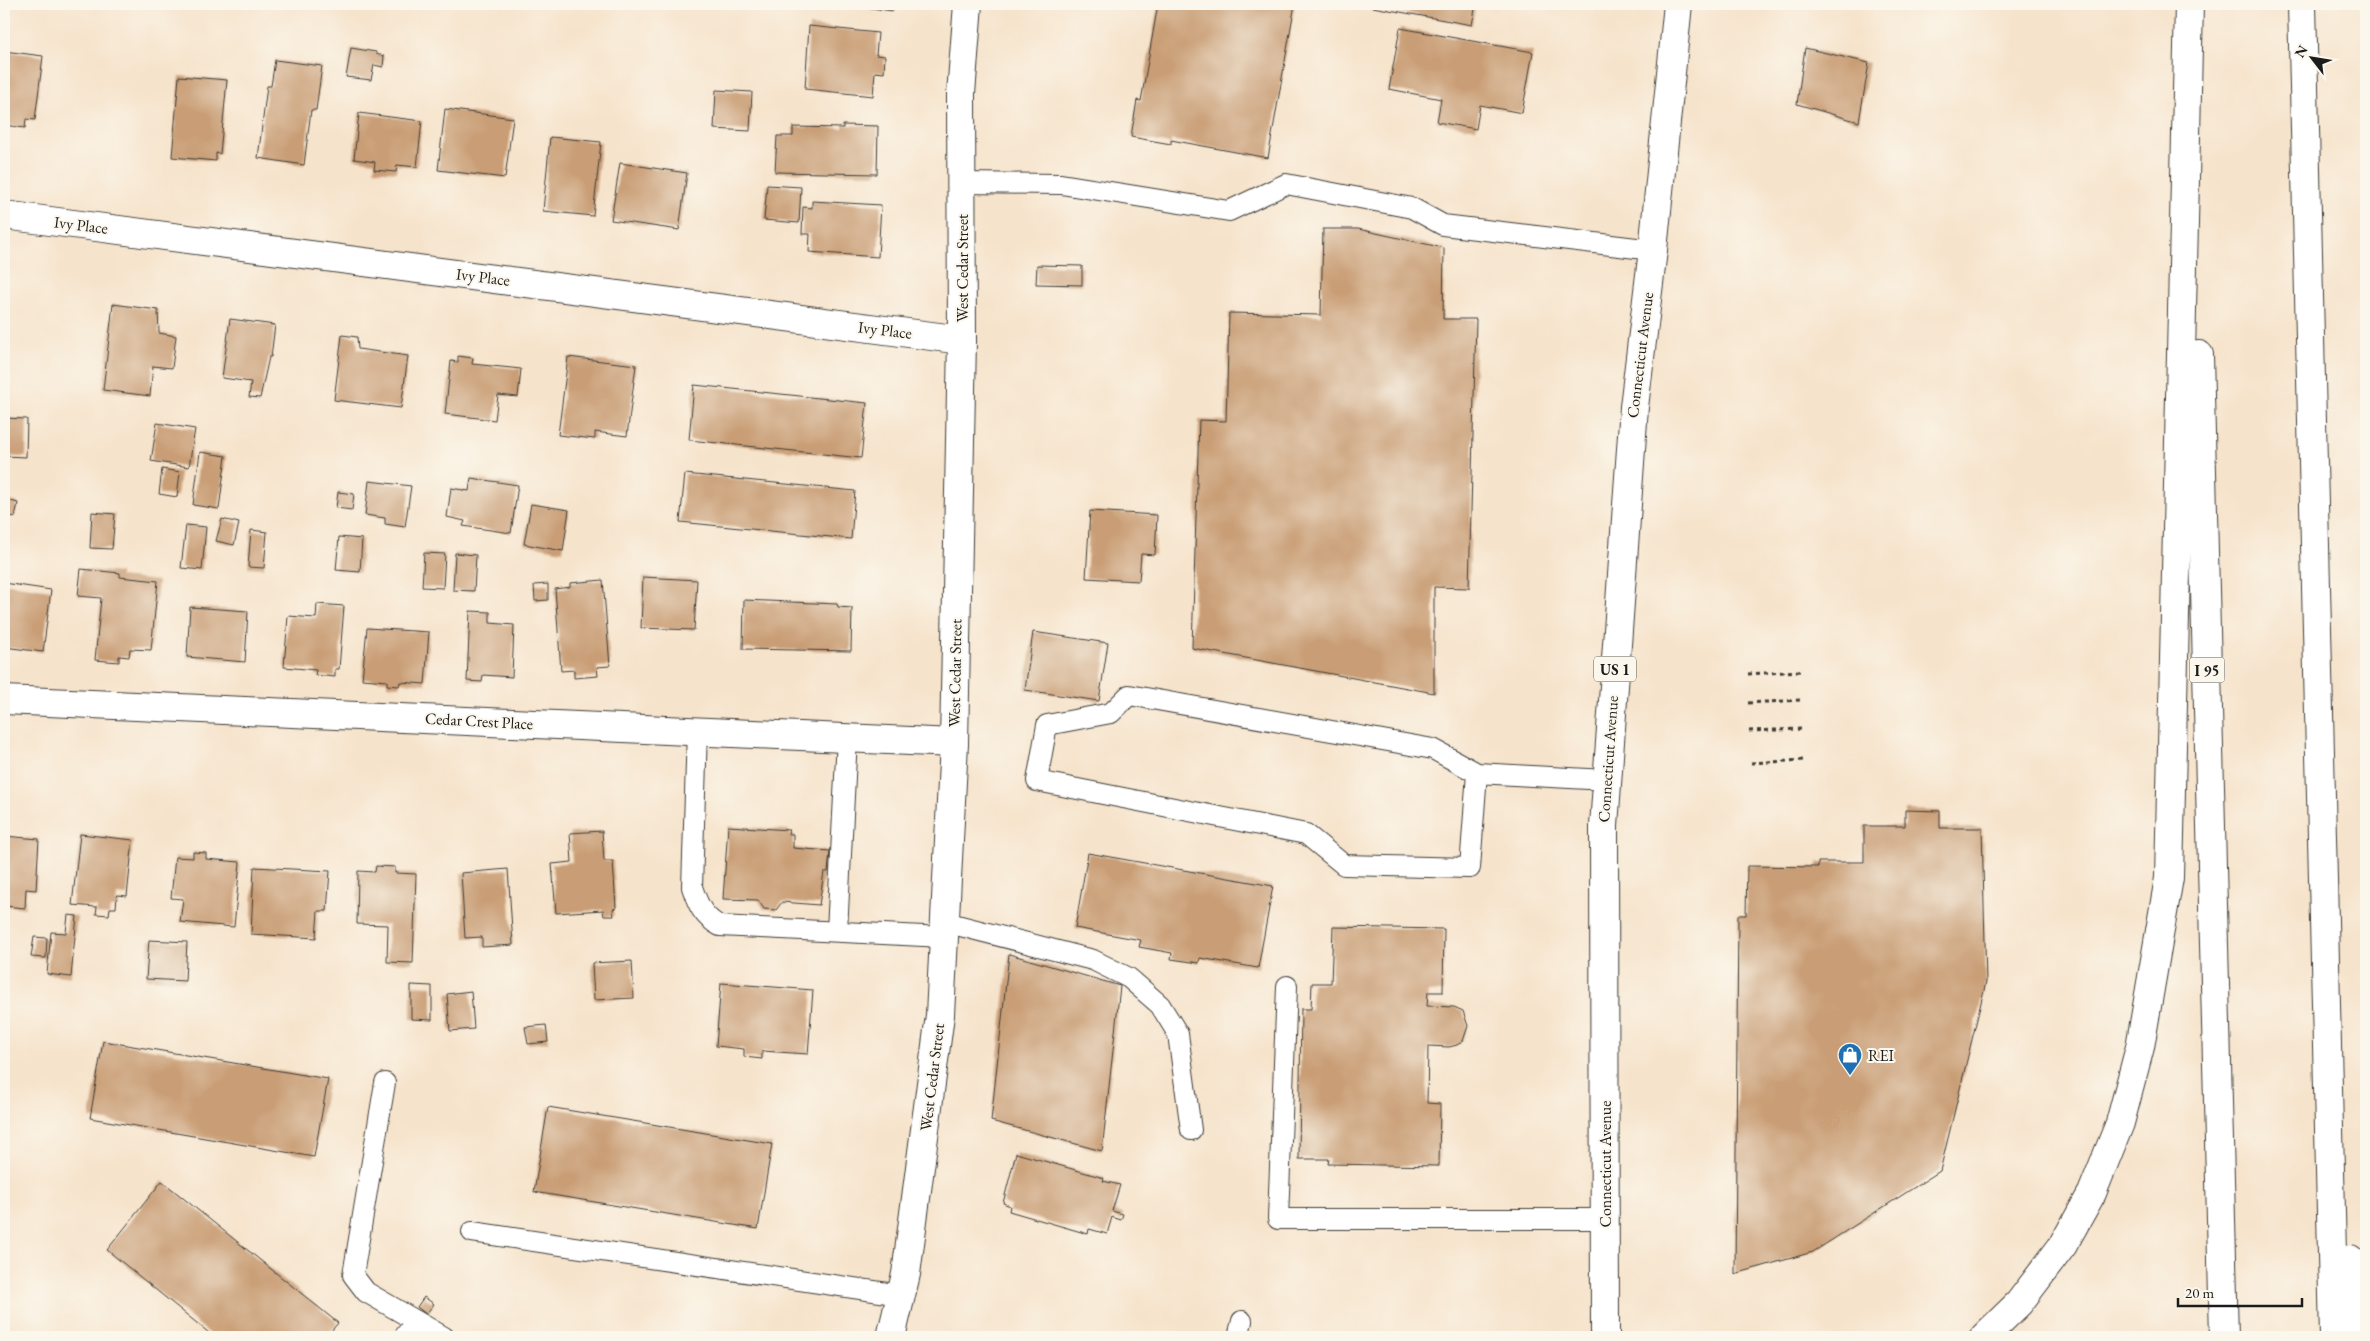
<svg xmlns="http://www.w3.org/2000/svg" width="2370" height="1341" font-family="'EB Garamond',serif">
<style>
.building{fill:#c99e76}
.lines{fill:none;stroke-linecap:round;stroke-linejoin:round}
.lane-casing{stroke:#3d3a36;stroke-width:22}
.street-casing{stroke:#3d3a36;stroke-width:30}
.primary-casing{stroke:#3d3a36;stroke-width:30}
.highway-casing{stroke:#3d3a36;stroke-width:30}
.path{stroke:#3d3a36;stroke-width:3;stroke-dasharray:4 4;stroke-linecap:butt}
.lane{stroke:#fff;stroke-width:20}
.street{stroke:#fff;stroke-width:28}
.primary{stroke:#fff;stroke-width:28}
.highway{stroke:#fff;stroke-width:28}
.labels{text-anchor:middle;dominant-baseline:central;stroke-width:4;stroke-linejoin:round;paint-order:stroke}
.shield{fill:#fbf7ec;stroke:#5f5e5a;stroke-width:1}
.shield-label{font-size:15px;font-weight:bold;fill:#1c1c1c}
.street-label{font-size:16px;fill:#1c1c1c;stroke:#fbf7ec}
.poi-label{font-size:16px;fill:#1c1c1c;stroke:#fbf7ec;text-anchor:start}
</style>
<rect width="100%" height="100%" fill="#fbf7ec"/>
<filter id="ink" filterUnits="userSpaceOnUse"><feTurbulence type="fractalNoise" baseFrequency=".02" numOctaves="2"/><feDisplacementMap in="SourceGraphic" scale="10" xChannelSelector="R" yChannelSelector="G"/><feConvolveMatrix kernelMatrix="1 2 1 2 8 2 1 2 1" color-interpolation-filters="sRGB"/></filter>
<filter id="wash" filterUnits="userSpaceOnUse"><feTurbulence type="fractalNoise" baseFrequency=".0096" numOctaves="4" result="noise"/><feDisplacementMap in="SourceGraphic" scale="20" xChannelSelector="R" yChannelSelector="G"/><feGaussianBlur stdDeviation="1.12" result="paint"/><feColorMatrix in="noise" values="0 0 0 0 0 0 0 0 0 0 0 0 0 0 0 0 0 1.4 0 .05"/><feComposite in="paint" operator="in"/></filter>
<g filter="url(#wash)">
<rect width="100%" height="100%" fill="#f6e3cb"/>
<g id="blocks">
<g class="building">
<polygon points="843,4 894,4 893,11"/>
<polygon points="1158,4 1295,4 1268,158 1171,140 1171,144 1131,137 1137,100 1141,101"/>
<polygon points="1356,4 1476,4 1472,25"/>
<polygon points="809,26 878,33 876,55 885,56 884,73 875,72 873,96 805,89"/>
<polygon points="1400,28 1533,52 1522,113 1480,105 1476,129 1437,122 1441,99 1389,89"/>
<polygon points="351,48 376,52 376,54 384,56 383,67 374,65 371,80 346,77"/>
<polygon points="1805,48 1869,63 1859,122 1797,104"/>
<polygon points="4,51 43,56 35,120 26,119 25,128 4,125"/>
<polygon points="275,60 322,66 316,110 311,110 304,165 258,158 267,86 271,86"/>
<polygon points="179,76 227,80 220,154 216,153 216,161 172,157"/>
<polygon points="716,90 752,92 750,131 714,129"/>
<polygon points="445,109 513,118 505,178 438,170"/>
<polygon points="359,113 422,121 417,167 397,165 396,172 374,170 375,162 354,159"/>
<polygon points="843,125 878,126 877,174 775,172 777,136 793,136 793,127 843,128"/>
<polygon points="550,137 601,142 593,216 543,211"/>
<polygon points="620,163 687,173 679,230 611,220"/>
<polygon points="767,185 801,187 799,223 764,220"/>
<polygon points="812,201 881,205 878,257 809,252 810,234 802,234 803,207 812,208"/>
<polygon points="1323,229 1358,229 1444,248 1443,319 1476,319 1469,588 1434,587 1434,693 1192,648 1199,420 1226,421 1229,313 1321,315"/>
<polygon points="1037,265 1082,266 1082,285 1036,284"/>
<polygon points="113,304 158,310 159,333 176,336 172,368 153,366 150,396 103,390"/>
<polygon points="230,319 275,325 271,357 269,357 260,398 249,397 251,382 222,378"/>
<polygon points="342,335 357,337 358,349 408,356 401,408 334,400"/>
<polygon points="458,356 473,358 472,364 521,369 518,397 498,395 495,420 445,414 451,361 458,362"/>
<polygon points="568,357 636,365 627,436 595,432 595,439 558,435"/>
<polygon points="694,385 867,403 861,458 689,440"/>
<polygon points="4,418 27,419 26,457 4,456"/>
<polygon points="157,423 195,429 189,467 151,461"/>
<polygon points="200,452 226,456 219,509 193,505"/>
<polygon points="162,469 180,472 177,497 159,494"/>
<polygon points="685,474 855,491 851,539 680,522"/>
<polygon points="471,478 518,485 511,533 463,526 465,521 447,517 451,488 469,491"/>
<polygon points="369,481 411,486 405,527 385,524 385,518 365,515"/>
<polygon points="338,492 354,494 352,510 336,508"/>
<polygon points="4,499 18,503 15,517 4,515"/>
<polygon points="531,504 569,510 563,551 524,544"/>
<polygon points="1090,511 1157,515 1155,555 1141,554 1139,581 1086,578"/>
<polygon points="92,512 115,514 112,549 90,548"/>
<polygon points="222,519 239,523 234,545 216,541"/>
<polygon points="186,525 206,527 202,570 181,568"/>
<polygon points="251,530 267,532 264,568 248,567"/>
<polygon points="339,537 362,539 360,572 336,570"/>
<polygon points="424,553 445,554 443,588 422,587"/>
<polygon points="455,553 476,555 474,591 453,590"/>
<polygon points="81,569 120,573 120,577 158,581 151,650 130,649 129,657 119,656 119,662 95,660 101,598 78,596"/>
<polygon points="643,577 697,580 694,630 641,628"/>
<polygon points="603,580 610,666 597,667 598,676 574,678 574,670 561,671 555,589 570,587 570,583"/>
<polygon points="4,583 51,590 43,652 4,647"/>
<polygon points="548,584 548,600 535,601 534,585"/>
<polygon points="744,600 837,604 838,607 852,608 851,651 743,649"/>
<polygon points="317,604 344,606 339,669 335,669 335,677 315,675 316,670 284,667 288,616 316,618"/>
<polygon points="190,607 248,611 245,662 187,657"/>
<polygon points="470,611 490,612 490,623 514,625 512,677 483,675 482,682 467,681"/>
<polygon points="367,628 429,632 425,684 400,682 399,686 387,685 387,681 362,679"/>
<polygon points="1033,632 1108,643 1099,701 1025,690"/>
<polygon points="1905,810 1940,811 1940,828 1982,828 1986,982 1940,1171 1813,1252 1735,1274 1738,915 1746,915 1747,866 1818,867 1818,862 1864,862 1864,826 1905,826"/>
<polygon points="728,826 789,830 788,834 793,834 793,848 830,851 828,872 824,872 819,905 782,902 776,910 764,909 758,900 723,899"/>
<polygon points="602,831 604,861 613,861 616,908 613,909 614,916 604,916 603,910 556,913 552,864 572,862 570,833"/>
<polygon points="80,834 133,840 127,896 117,895 116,908 110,908 109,915 96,914 97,907 72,905"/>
<polygon points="4,836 39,839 36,890 26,889 25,908 4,906"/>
<polygon points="193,852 206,853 206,859 240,862 234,927 180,922 183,899 171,898 175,857 193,858"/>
<polygon points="1088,853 1273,886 1258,968 1200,958 1199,963 1171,959 1172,953 1139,947 1141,940 1075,928"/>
<polygon points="376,866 395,867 395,873 416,874 413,963 387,962 388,925 357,924 358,871 375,872"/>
<polygon points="254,867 330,871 327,911 318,911 316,938 251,934"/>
<polygon points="508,869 513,945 482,947 482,937 465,938 461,873"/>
<polygon points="68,915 77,916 71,977 47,974 51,932 66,933"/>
<polygon points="1333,927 1444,929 1443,992 1428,992 1427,1006 1454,1007 1463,1011 1468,1026 1463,1041 1457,1045 1449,1047 1428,1046 1427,1103 1440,1104 1439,1166 1328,1164 1329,1159 1299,1159 1301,1009 1311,1009 1312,983 1331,983"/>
<polygon points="34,937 47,938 46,958 31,957"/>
<polygon points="149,940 187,942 185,981 146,979"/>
<polygon points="1009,954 1120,986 1102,1151 991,1121"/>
<polygon points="632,961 634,998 594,1000 592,963"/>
<polygon points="721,983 813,990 808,1054 762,1051 762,1059 744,1057 744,1049 716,1046"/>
<polygon points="411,985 432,986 432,1020 411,1019"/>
<polygon points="471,991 474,1029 450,1031 447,994"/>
<polygon points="546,1025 548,1042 528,1044 525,1027"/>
<polygon points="103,1041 328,1079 314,1157 90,1118"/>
<polygon points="548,1107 772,1144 758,1229 534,1192"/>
<polygon points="1016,1153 1104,1178 1103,1181 1120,1185 1112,1211 1123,1214 1121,1220 1112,1217 1107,1234 1089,1229 1088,1234 1009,1211 1010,1206 1003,1203"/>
<polygon points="162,1181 338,1323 326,1337 214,1337 107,1250"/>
<polygon points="424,1297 434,1304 426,1314 417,1307"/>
</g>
</g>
</g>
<g filter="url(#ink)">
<use href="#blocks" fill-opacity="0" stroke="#3d3a36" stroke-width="1"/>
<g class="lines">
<defs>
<g id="lane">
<polyline points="962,183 1061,184 1229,211 1286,184 1412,208 1443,225 1653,250"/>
<path d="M697 731 692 887C698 905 703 917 720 926L944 937"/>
<polyline points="1477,773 1470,868 1344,865 1306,834 1037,781 1047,725 1111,713 1129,695 1433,749 1477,773 1607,780"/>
<polyline points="945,922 1093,960 1129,978 1160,1005 1178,1034 1191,1130"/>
<polyline points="837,931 847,738"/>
<polyline points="1287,986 1278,1219 1605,1219"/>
<polyline points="385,1083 353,1275 366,1292 444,1337"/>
<polyline points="472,1232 901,1295"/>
<polyline points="404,1337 416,1321"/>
<polyline points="1238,1337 1242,1321"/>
</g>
<g id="street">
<polyline points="4,215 962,340"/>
<polyline points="4,700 954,743"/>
<polyline points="891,1337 906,1274 940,1015 954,743 962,340 961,94 968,4"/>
</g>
<polyline id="primary" points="1605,1337 1604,826 1634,407 1653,250 1678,4"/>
<g id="highway">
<polyline points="2302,4 2334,1337"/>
<polyline points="2199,355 2224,1337"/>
<polyline points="2350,1259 2355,1337"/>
<polyline points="1984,1337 2019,1303 2063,1245 2092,1193 2120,1123 2140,1047 2169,878 2189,4"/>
</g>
</defs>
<use href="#lane" class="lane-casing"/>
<use href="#street" class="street-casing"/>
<use href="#primary" class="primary-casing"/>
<use href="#highway" class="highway-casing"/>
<g class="path">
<polyline points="1748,674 1801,671"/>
<polyline points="1748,703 1802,700"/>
<polyline points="1749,731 1803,729"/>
<polyline points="1751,763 1804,760"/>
</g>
<use href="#lane" class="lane"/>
<use href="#street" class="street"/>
<use href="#primary" class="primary"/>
<use href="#highway" class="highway"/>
</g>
</g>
<defs>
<symbol id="shop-pin" viewBox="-11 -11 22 30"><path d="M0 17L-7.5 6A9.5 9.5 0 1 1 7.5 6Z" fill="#1f6fb2" stroke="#fbf7ec"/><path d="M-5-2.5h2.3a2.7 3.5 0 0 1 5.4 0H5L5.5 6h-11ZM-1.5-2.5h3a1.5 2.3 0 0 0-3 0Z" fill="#fff"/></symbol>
</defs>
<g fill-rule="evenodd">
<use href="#shop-pin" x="1836" y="1041" width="28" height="38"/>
</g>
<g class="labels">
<g class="shield">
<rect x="1594" y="656.5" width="42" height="25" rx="4"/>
<rect x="2189.5" y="657.5" width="35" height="25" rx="4"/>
</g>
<g class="shield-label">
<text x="1615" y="669">US 1</text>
<text x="2207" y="670">I 95</text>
</g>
<g class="street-label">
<text transform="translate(81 225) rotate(7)">Ivy Place</text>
<text transform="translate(962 268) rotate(-90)">West Cedar Street</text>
<text transform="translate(483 277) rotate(7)">Ivy Place</text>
<text transform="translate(885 330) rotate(7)">Ivy Place</text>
<text transform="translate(1640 355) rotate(-83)">Connecticut Avenue</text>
<text transform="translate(955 673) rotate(-89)">West Cedar Street</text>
<text transform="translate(479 721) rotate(3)">Cedar Crest Place</text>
<text transform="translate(1608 759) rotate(-86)">Connecticut Avenue</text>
<text transform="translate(932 1077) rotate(-83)">West Cedar Street</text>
<text transform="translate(1605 1164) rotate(-90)">Connecticut Avenue</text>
</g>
<g class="poi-label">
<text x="1868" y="1055">REI</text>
</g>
</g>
<rect width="2370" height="1341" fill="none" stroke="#fbf7ec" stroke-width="20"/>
<g transform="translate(2312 58) rotate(301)" stroke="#fbf7ec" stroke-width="4" paint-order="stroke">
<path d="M0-4L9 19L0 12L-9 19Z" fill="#1c1c1c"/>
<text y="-8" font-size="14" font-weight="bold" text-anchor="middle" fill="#1c1c1c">N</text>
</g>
<path d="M2178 1298v8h124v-8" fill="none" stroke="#1c1c1c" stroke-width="2.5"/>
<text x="2185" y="1298" font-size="15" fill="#1c1c1c" stroke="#fbf7ec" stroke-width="4" paint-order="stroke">20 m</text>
</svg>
